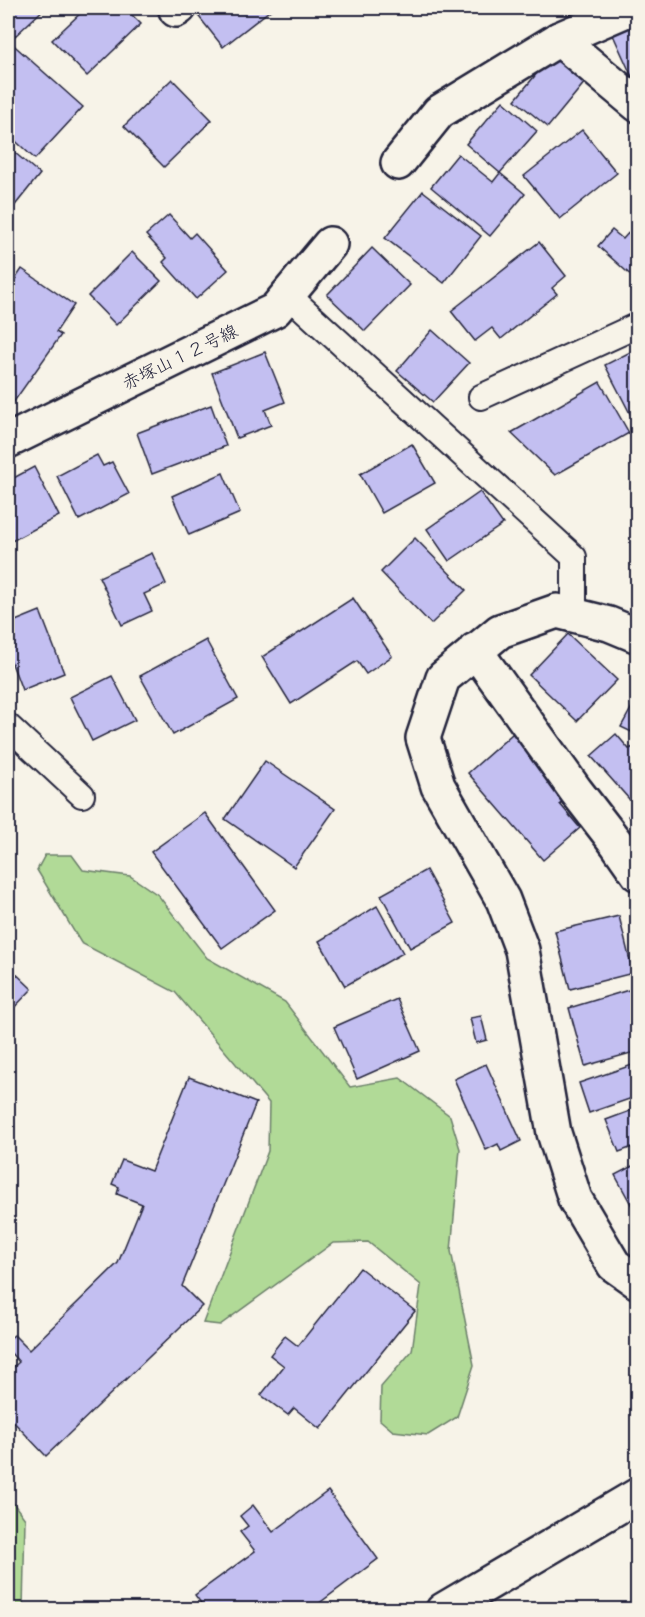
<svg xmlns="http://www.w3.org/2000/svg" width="645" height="1617" font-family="Sriracha,'Klee One',sans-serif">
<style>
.green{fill:#b1da97;stroke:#6a7e69;stroke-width:1.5}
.building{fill:#c3bff1;stroke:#22223b;stroke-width:1.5}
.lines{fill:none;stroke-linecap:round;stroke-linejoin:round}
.service-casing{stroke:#22223b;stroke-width:28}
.minor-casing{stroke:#22223b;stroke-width:38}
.tertiary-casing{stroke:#22223b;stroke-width:38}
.service{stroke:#f7f3e8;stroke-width:24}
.minor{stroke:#f7f3e8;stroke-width:33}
.tertiary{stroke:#f7f3e8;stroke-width:33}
.labels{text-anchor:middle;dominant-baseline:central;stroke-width:5;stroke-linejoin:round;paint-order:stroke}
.street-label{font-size:18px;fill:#22223b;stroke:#f7f3e8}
</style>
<rect width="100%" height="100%" fill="#f7f3e8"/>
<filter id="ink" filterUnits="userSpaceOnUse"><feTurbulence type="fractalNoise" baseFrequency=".0167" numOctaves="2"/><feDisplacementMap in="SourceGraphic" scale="12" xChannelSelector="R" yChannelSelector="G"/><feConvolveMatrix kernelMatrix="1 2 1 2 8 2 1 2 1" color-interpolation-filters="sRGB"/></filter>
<g filter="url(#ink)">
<g class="green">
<polygon points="45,855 72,855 83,870 130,876 158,895 207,958 285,1002 350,1087 400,1078 450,1116 460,1149 451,1251 474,1365 457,1417 428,1435 393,1431 380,1420 381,1387 412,1351 421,1285 368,1242 333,1243 220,1325 203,1323 268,1151 269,1103 175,992 81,943 37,870"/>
<polygon points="8,1496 25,1519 23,1609 8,1609"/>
</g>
<g class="building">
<polygon points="8,8 45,8 14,37 8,30"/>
<polygon points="86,8 125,8 141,24 87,76 52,40"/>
<polygon points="192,8 273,8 223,47"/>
<polygon points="638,24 638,90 613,35"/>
<polygon points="8,40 83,107 35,159 8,134"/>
<polygon points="552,55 585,82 548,127 515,100"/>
<polygon points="172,79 212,120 164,167 124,126"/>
<polygon points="503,101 537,131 500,173 466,144"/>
<polygon points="582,130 617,173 560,219 524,176"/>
<polygon points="8,147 40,174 8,214"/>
<polygon points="458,154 493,182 500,173 525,194 490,236 431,187"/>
<polygon points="423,191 481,236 444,283 385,238"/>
<polygon points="169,215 190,238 195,233 228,270 196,299 163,262 167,258 146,235"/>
<polygon points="638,222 638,276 635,279 598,246 612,230 623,239"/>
<polygon points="539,242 566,276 552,288 557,294 501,339 492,328 475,341 451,311"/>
<polygon points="372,248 410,285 365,331 327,295"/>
<polygon points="132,252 161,281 116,325 88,296"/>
<polygon points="22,269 74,305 56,332 61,335 13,403 8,399 8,290"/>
<polygon points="432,330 469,363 433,402 397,371"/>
<polygon points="638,348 638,429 605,365"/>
<polygon points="265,352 285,402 265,410 271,425 237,438 212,373"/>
<polygon points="600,382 629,433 555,475 511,433"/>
<polygon points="211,405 226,446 152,474 137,433"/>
<polygon points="412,444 435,483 382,513 360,474"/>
<polygon points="97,455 103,466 112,462 129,494 79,520 57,476"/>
<polygon points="34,467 59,516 8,543 8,481"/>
<polygon points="223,473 240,513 189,535 172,496"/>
<polygon points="480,492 503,524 449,561 427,529"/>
<polygon points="415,538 466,590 431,624 381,572"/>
<polygon points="152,553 166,584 144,594 152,611 122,625 99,577"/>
<polygon points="353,598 392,656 366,674 357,661 291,704 262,657"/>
<polygon points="40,611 64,673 22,690 8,653 8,624"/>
<polygon points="568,634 617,680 577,721 529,675"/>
<polygon points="206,640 238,699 173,735 140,676"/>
<polygon points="112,676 135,720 92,741 70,697"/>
<polygon points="638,696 638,735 621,727"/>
<polygon points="520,727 576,791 560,804 580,828 543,860 468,773"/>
<polygon points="616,734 629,749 636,746 638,748 638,826 628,816 637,808 591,756"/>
<polygon points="265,761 335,809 294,867 225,819"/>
<polygon points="205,813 275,910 222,948 151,852"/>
<polygon points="426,870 455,923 410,948 381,895"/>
<polygon points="377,906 403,953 345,986 319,941"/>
<polygon points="619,916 633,973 570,989 555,931"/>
<polygon points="8,966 32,989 8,1014"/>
<polygon points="632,989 638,1007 638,1051 585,1066 569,1008"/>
<polygon points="397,999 420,1051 357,1079 334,1027"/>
<polygon points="481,1016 487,1040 476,1043 470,1018"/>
<polygon points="638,1063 638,1096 589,1113 579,1083"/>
<polygon points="486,1064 521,1141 501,1151 498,1144 486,1150 454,1079"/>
<polygon points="189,1077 256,1103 182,1286 202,1306 46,1456 8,1416 8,1372 19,1362 8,1350 8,1340 14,1335 29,1350 118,1263 142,1204 117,1194 119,1187 112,1184 122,1160 151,1171"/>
<polygon points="638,1108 638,1145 619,1152 606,1120"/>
<polygon points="638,1163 638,1217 615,1175"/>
<polygon points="360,1268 415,1311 320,1429 294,1408 288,1415 261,1395 284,1366 270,1355 285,1336 298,1346"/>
<polygon points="328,1491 378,1559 310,1610 206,1610 195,1595 255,1551 240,1532 248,1526 240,1516 253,1505 273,1532"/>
</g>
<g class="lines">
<defs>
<g id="service">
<polyline points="288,295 574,557 574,615"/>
<polyline points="481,397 638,325"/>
<polyline points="8,726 82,795"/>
</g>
<g id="minor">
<polyline points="631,8 559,39 638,105"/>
<polyline points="176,10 179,8"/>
<polyline points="398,163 439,112 559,39"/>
<polyline points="8,441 275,310 330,244"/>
<polyline points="475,650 576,791 617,844 638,874"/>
<polyline points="443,1610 638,1495"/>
</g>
<polyline id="tertiary" points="638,636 609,624 557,611 500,631 443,678 423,738 438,786 503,900 522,950 554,1133 575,1199 614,1265 638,1282"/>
</defs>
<use href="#service" class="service-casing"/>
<use href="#minor" class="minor-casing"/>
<use href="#tertiary" class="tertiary-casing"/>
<use href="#service" class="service"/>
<use href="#minor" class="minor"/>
<use href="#tertiary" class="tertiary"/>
</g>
</g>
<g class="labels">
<g class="street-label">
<text transform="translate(180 357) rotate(-26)">赤塚山１２号線</text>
</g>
</g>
<rect width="645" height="1617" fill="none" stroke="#f7f3e8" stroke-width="30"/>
<rect x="15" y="15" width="615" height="1587" fill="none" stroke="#22223b" stroke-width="2" filter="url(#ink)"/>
</svg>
